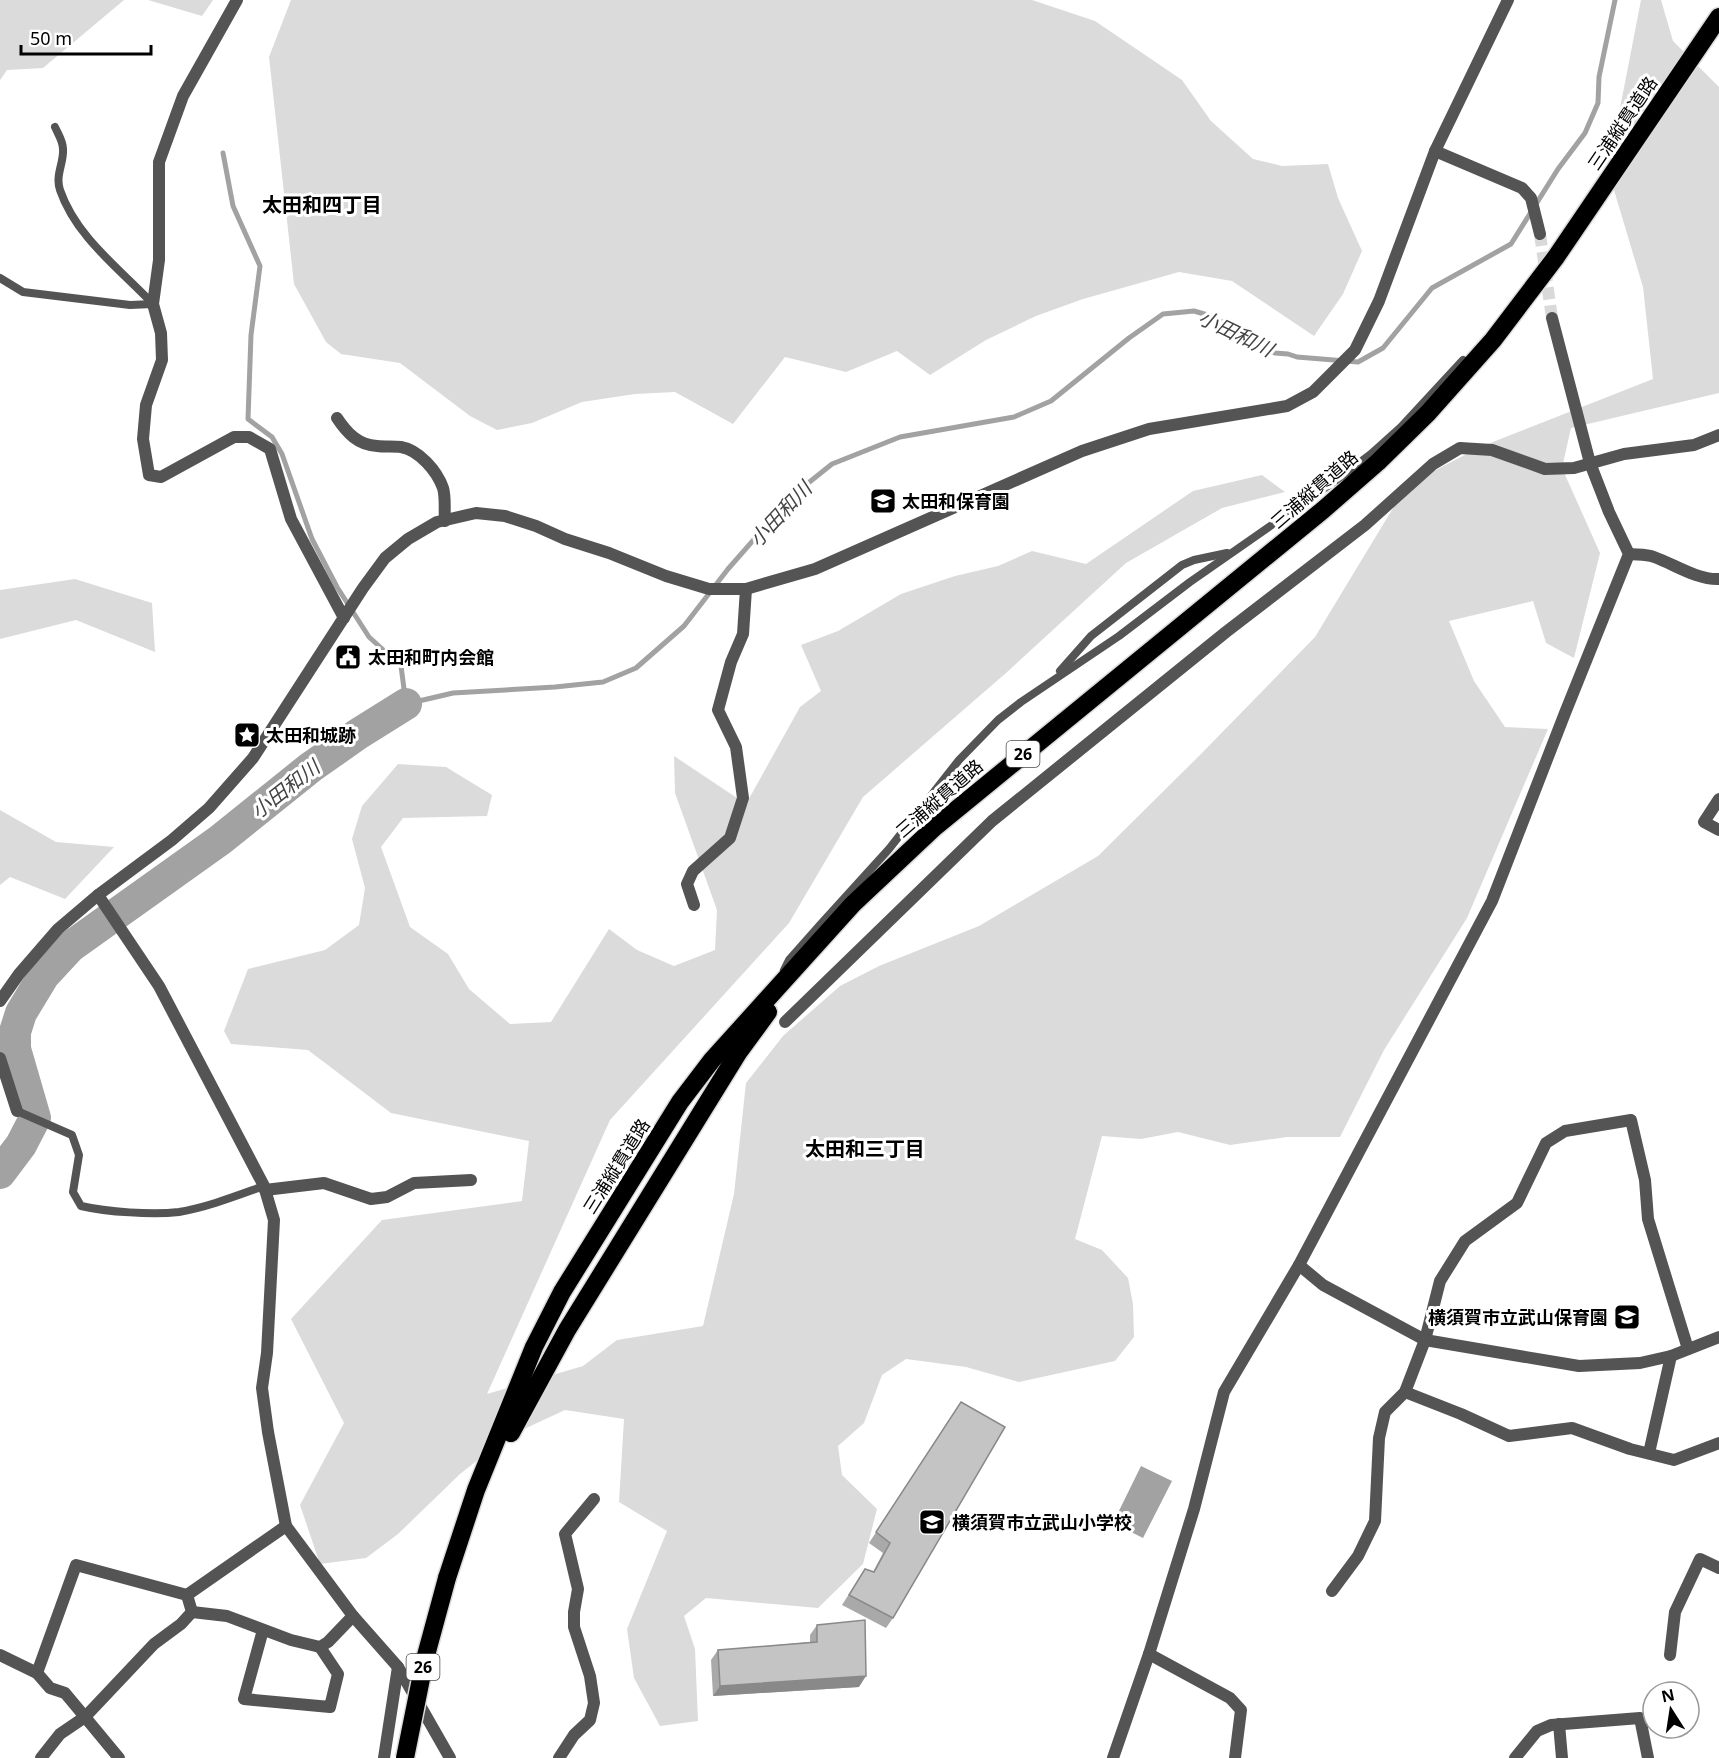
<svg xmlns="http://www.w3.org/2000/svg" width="1719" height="1758" font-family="'Noto Sans','Noto Sans JP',sans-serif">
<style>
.green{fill:#dbdbdb}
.water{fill:#a2a2a2}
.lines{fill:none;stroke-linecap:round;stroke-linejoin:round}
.stream{stroke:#a2a2a2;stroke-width:5}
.river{stroke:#a2a2a2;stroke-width:32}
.minor-tunnel{stroke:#d9d9d9;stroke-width:12;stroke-dasharray:12 6;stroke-linecap:butt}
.motorway-casing{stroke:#dbdbdb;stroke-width:21}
.service{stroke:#545454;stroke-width:8}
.minor{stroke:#545454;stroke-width:12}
.tertiary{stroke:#545454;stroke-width:12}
.motorway{stroke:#000;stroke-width:18}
.motorway-bridge-casing{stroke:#dbdbdb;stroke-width:21;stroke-linecap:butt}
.motorway-bridge{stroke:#000;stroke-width:18}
.wall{fill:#a9a9a9}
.shaded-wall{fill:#898989}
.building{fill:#c4c4c4;stroke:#898989;stroke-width:1.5}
.labels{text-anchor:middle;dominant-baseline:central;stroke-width:6;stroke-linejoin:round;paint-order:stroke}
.shield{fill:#fff;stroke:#4c4c4c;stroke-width:1.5}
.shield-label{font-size:16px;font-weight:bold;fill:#000}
.street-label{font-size:18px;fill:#000;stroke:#fff}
.poi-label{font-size:18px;font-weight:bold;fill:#000;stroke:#fff;text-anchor:start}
.neighbourhood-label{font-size:20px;font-weight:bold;fill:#000;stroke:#fff}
.water-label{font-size:20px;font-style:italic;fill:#434343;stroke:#fff}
</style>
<rect width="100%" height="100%" fill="#fff"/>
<g class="green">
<polygon points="0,0 124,0 43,68 7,70 0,80"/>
<polygon points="148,0 213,0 202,16"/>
<polygon points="291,0 1032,0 1095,21 1182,80 1211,121 1253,159 1282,166 1328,164 1338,198 1362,251 1343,294 1314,336 1232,281 1179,272 1083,299 1036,316 986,340 930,375 897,351 846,372 785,357 733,424 675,392 635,394 582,402 532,423 497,430 470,416 400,363 341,354 326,342 294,284 269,57"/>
<polygon points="1641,0 1661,0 1673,41 1719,87 1719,393 1571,428 1562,468 1600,553 1574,658 1546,643 1533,601 1449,621 1474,681 1505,727 1548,729 1467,918 1384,1050 1340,1137 1287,1137 1230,1145 1178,1132 1141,1139 1102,1136 1075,1239 1102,1250 1128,1278 1133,1304 1134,1337 1115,1361 1019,1382 966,1367 906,1359 882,1375 864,1423 838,1446 842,1475 877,1509 863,1564 818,1608 706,1598 684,1616 695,1649 698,1721 660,1726 634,1678 627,1629 667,1531 619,1502 624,1419 565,1410 507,1437 460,1474 398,1534 366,1558 320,1564 300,1505 344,1423 291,1319 382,1220 522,1201 529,1141 391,1113 308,1050 231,1044 224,1031 248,969 325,950 359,925 365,888 352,839 362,806 398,764 446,767 492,795 487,816 403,818 381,847 410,927 448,954 469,989 510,1024 551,1022 609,929 637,950 674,966 715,950 717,910 675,793 674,756 746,804 800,707 821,691 801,645 838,631 901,594 955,576 998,566 1032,551 1086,564 1193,491 1262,475 1285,492 1222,508 1126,563 1006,673 863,797 789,923 610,1120 487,1394 583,1366 617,1340 703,1326 734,1194 746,1083 783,1036 840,986 879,966 979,926 1098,856 1201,754 1315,637 1407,485 1480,447 1653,379 1643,287 1608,170"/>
<polygon points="75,579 152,603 155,652 76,620 0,639 0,590"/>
<polygon points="0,810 56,842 114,847 65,899 10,877 0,885"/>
</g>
<polygon class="water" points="1141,1466 1172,1481 1143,1538 1113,1523"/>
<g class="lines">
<polyline class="stream" points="223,153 233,206 260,266 251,335 248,419 272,437 282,454 312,539 337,587 369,637 401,666 406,704 453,693 555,687 603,682 636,668 684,626 728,569 792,496 832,464 900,437 1014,417 1051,401 1129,338 1163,314 1194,311 1211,316 1238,331 1253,343 1275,353 1288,354 1297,357 1358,362 1383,348 1432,288 1511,244 1558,169 1585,133 1598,103 1599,77 1615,0"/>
<polyline class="river" points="0,1173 21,1145 35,1118 15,1049 15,1032 21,1013 44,975 70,947 220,840 311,767 358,734 406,704"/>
<polyline class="minor-tunnel" points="1540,234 1552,318"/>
<defs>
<g id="motorway">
<polyline points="511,1433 567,1330 738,1053 768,1012"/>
<polyline points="447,1578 476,1490 534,1347 562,1292 680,1102 712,1060 853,904 935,827 1323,510 1378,462 1428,413 1493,340 1556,257 1719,17"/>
</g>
</defs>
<use href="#motorway" class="motorway-casing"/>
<g class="service">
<path d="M55 127C58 134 63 141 63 149 64 163 55 175 60 190 76 237 120 269 153 304"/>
<polyline points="0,278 23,292 130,305 153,304"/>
<polyline points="1060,671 1091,636 1182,565 1194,560 1227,553"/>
<polyline points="784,970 789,960 820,925 889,849 959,760 998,720 1021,702 1119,636 1190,582 1342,476 1371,454 1401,427 1463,360"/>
<path d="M17 1111 72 1135 79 1155 73 1192 81 1206C107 1212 152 1215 179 1212 208 1207 236 1196 264 1186"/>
</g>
<g class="minor">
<polyline points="237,0 183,96 159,162 159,260 153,304 161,333 162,360 146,405 143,439 149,475 161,477 234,437 249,437 270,449 291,519 344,618"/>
<polyline points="1435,151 1522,188 1531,198 1540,234"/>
<path d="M337 418C347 433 358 445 377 446 385 447 393 446 401 447 419 450 437 471 443 488 446 498 444 511 445 521"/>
<path d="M1629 554C1637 555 1646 554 1654 557 1674 564 1697 580 1719 579"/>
<polyline points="1719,799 1704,822 1719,830"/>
<polyline points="98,895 159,986 264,1186 274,1220 267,1353 262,1388 268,1432 286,1526 353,1616 398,1667 450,1758"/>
<polyline points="694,905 687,884 693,871 730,838 743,798 736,747 718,710 731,662 743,634 746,589"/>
<polyline points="785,1022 992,821 1226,632 1365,525 1433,464 1460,448 1492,450 1545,469 1574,468 1624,454 1694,445 1719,435"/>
<polyline points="0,1058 17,1111"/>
<polyline points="265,1190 324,1183 371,1199 387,1197 414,1183 471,1180"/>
<polyline points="1405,1392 1461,1414 1509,1436 1572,1428 1630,1449 1674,1460 1719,1443"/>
<polyline points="1649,1453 1671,1356"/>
<polyline points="1332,1591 1358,1556 1375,1521 1379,1438 1385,1412 1405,1392 1425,1340 1440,1281 1465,1241 1517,1203 1546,1143 1565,1131 1631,1120 1645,1180 1648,1219 1688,1349"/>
<polyline points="192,1612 227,1616 291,1640 320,1647 328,1642 353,1616"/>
<polyline points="263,1630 244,1699 330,1707 338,1674 320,1647"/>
<polyline points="1149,1654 1230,1698 1241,1710 1235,1758"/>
<polyline points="0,1655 37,1673 50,1688 65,1693 85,1717 60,1734 41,1758"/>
<polyline points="1670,1655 1675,1612 1700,1559 1719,1568"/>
<polyline points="37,1673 76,1565 187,1595"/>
<polyline points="1559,1724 1562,1758"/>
<polyline points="119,1758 85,1717 154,1644 181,1624 192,1612 187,1595 286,1526"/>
<polyline points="384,1758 398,1667"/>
<polyline points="559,1758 574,1735 590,1720 594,1703 590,1676 574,1627 574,1612 578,1589 565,1534 594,1499"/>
<polyline points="1113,1758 1149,1654 1194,1509 1224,1392 1299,1265 1492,901 1565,713 1629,554 1609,512 1590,463 1552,318"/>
<polyline points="1515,1758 1537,1731 1551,1725 1640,1718 1648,1758"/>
</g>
<g class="tertiary">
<polyline points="0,1001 19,974 58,929 98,895 172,840 209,808 253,758 363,588 385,558 408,539 437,522 476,513 505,516 536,526 565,539 609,553 666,576 709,589 746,589 815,569 1082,451 1149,429 1287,406 1313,392 1355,350 1379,301 1435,151 1508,0"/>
<polyline points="1299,1265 1323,1285 1425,1340 1579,1366 1640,1363 1671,1356 1719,1337"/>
</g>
<use href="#motorway" class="motorway"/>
<defs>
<polyline id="motorway-bridge" points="405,1758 425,1659 447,1578"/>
</defs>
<use href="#motorway-bridge" class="motorway-bridge-casing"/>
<use href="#motorway-bridge" class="motorway-bridge"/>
</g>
<g class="wall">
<polygon points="954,1413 893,1618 886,1628 842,1605 865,1569 873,1572 883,1553 869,1543"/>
<polygon points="817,1625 859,1687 713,1696 711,1660 718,1650 810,1642 810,1635"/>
</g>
<polygon class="shaded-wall" points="866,1676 859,1687 713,1696 720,1686"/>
<g class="building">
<polygon points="961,1402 1005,1427 893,1618 849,1595 865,1569 874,1572 890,1543 876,1532"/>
<polygon points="865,1620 866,1676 720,1686 718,1650 817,1642 817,1625"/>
</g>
<defs>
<symbol id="school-square" viewBox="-11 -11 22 22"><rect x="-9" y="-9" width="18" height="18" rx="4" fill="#000" stroke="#fff"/><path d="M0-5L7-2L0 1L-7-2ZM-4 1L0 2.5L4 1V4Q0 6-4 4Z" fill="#fff"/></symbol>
<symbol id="civic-square" viewBox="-11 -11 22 22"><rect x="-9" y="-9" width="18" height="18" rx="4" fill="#000" stroke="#fff"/><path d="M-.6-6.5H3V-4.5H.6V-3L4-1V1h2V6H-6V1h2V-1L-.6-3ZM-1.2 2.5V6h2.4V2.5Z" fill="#fff"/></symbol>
<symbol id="sight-square" viewBox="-11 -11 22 22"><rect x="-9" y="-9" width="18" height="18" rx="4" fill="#000" stroke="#fff"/><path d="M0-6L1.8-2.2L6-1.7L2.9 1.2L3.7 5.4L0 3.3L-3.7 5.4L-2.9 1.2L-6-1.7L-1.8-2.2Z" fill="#fff"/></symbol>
</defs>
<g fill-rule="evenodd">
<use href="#school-square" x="868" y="486" width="30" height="30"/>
<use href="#civic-square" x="333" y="642" width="30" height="30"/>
<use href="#sight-square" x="232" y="720" width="30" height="30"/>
<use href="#school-square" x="1612" y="1302" width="30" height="30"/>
<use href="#school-square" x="917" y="1507" width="30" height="30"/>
</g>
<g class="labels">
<g class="shield">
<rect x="1006.5" y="741" width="33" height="26" rx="4.5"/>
<rect x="406.5" y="1654" width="33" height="26" rx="4.5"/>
</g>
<g class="shield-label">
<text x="1023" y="754">26</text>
<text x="423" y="1667">26</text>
</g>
<g class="street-label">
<text transform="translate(1622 123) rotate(-56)">三浦縦貫道路</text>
<text transform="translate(1314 489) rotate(-41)">三浦縦貫道路</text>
<text transform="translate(939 798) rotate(-41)">三浦縦貫道路</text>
<text transform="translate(616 1166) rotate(-58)">三浦縦貫道路</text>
</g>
<g class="poi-label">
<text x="902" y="501">太田和保育園</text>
<text x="368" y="657">太田和町内会館</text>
<text x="266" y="735">太田和城跡</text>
<text x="1608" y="1317" text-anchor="end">横須賀市立武山保育園</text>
<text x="952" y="1522">横須賀市立武山小学校</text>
</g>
<g class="neighbourhood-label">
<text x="322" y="204">太田和四丁目</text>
<text x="865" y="1148">太田和三丁目</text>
</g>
<g class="water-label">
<text transform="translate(1236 333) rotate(26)">小田和川</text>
<text transform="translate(780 514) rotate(-47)">小田和川</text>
<text transform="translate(285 789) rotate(-38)">小田和川</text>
</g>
</g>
<g transform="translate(1671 1710) rotate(348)"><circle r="28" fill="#ffffff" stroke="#999999" stroke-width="1.5"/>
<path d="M0-4.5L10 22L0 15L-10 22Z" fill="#000000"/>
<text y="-9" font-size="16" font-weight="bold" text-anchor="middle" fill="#000000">N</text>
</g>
<path d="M21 45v9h130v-9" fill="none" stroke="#000000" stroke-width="3"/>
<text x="30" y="45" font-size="18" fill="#000000" stroke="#ffffff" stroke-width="4.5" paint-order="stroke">50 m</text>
</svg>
